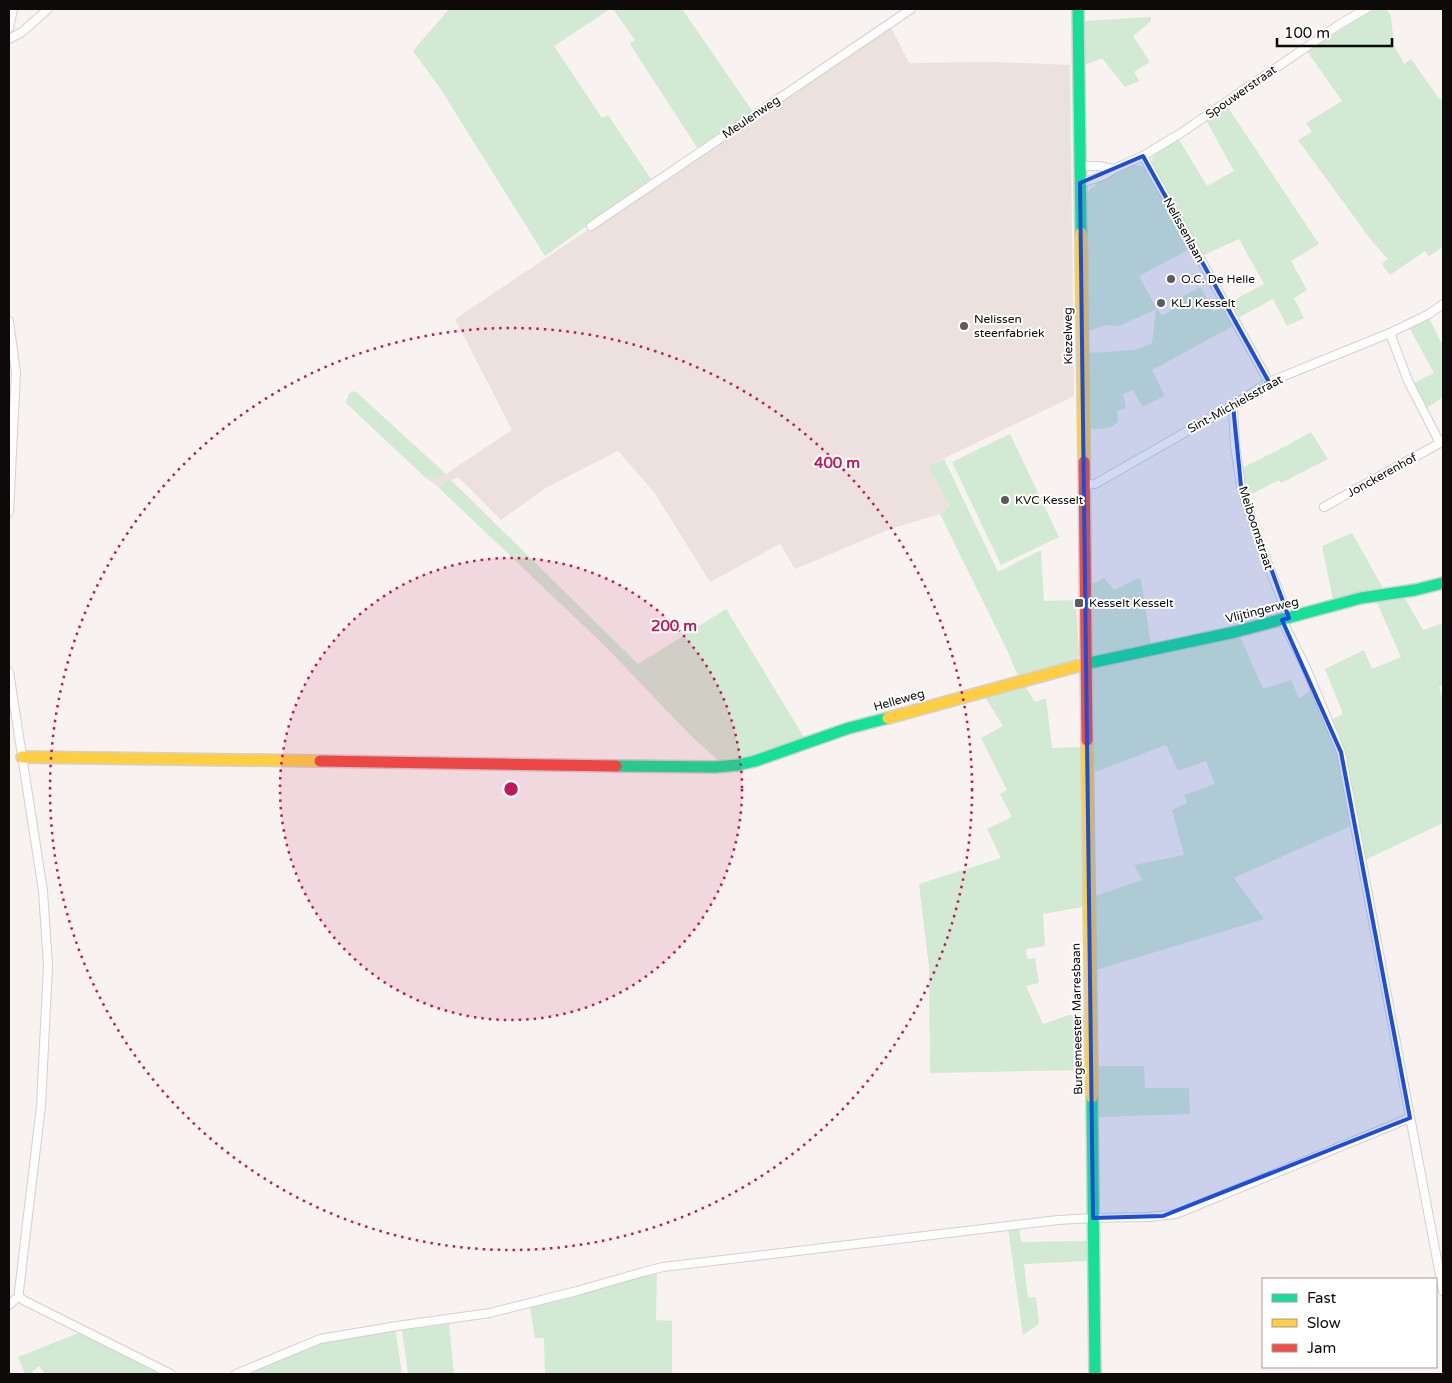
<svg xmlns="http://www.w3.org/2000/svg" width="1452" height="1383" font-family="'Varela Round',sans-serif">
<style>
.built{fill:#ede1dd}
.green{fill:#d2e9d4}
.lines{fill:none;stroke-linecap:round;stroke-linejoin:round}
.street-casing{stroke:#d4d0cf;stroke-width:10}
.fast-casing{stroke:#d4d0cf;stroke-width:14}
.slow-casing{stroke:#d4d0cf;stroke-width:14}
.jam-casing{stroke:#d4d0cf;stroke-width:14}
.street{stroke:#fefdfd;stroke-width:8}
.fast{stroke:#16e098;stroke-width:11}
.slow{stroke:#ffcf43;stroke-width:11}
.jam{stroke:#f24e42;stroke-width:11}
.marked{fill:#1d4ed8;fill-opacity:0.2;stroke:#1d4ed8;stroke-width:4;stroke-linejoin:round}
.ring{fill:none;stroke:#c2185b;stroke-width:2.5;stroke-dasharray:2.5 5}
.poi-dot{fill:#5f5b5a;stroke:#fff;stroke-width:2}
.labels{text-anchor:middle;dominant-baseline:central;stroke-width:4;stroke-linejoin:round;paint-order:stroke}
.street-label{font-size:12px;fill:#0d0a09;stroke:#fff}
.poi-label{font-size:12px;fill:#0d0a09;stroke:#fff;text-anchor:start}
.centre{fill:#c2185b;stroke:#fff;stroke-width:2.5}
.ring-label{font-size:15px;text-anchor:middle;font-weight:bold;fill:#c2185b;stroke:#fff;stroke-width:4;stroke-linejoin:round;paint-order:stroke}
</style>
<rect width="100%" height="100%" fill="#f8f2f1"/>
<polygon class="built" points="891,27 909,63 994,62 1070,65 1074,396 928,466 950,506 940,514 890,529 795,569 780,544 710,582 654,492 618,451 547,487 501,520 458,477 438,487 426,478 437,478 446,474 512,430 455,319"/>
<g class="green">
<polygon points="449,9 610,9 554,46 602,118 608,115 651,179 545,256 440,88 413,51"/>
<polygon points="613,9 682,9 753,112 698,149 630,44 635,40"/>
<polygon points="1374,9 1386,9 1391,16 1394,46 1404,64 1411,59 1440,100 1443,98 1443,217 1442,219 1443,221 1443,247 1429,256 1425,251 1390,275 1382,264 1388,259 1371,240 1298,140 1312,132 1306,123 1342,101 1307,51"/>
<polygon points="1151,17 1151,21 1133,36 1150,62 1134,72 1139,81 1125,87 1102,58 1085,65 1085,21"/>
<polygon points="1227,106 1319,244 1291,261 1307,290 1294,298 1304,318 1287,326 1273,299 1238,318 1230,302 1264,284 1239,239 1202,256 1153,165 1152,158 1156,153 1178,138 1207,186 1234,171 1206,120"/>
<path d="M1135 164 1144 167 1190 249 1139 276 1156 308 1162 315H1164L1173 309 1170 303 1201 287 1213 312 1222 308 1233 326 1152 370 1165 396 1143 407 1133 390 1123 394 1126 408 1117 411C1117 414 1118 417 1118 420 1116 429 1097 430 1090 428L1089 353 1135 350 1152 343 1156 309 1120 326 1106 325 1089 331 1087 194C1091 184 1124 167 1135 164Z"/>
<polygon points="1429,318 1443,346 1443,397 1427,408 1413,383 1434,373 1410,329"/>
<polygon points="355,391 446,474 436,478 426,478 346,403 349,393"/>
<polygon points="1311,432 1328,459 1281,483 1279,480 1248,496 1242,468 1288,445"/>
<polygon points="1010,434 1059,537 1001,565 952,462"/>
<polygon points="944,459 998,572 1041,550 1044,601 1076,600 1079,655 1077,660 1019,678 1007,650 940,514 950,506 928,466"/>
<polygon points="451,480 638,664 726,609 805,739 749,760 722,764 690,735 605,646 438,487"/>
<polygon points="1352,533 1384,590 1333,600 1322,546"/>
<polygon points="1104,578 1114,590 1139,578 1141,580 1151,645 1097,658 1093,655 1092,584"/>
<polygon points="1403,595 1423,630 1443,623 1443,684 1439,687 1443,701 1443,823 1365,860 1331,720 1343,714 1325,669 1364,650 1372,669 1401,657 1375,598"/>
<polygon points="1239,634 1263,689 1291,680 1299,698 1312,690 1336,747 1353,825 1234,878 1264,919 1096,970 1095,896 1142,880 1134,865 1184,855 1172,810 1187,803 1184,795 1215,784 1206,761 1178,771 1166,745 1095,772 1093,740 1092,674 1093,668"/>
<polygon points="1023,683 1035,702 1046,698 1052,748 1081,747 1083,907 1043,914 1045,946 1026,949 1027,959 1035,958 1039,983 1026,986 1043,1024 1069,1015 1084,1015 1086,1070 930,1073 929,967 919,884 1001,858 987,829 1012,817 1000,794 1007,790 981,738 1003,726 983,694"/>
<polygon points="1097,1066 1144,1066 1145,1088 1189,1088 1190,1114 1098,1117"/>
<polygon points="1019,1226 1021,1242 1087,1241 1087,1261 1024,1264 1028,1298 1036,1297 1039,1324 1023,1335 1008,1228"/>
<polygon points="657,1271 656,1320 672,1321 672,1374 545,1374 544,1338 535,1338 530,1307 581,1294"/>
<polygon points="449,1324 454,1374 408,1374 402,1330"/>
<path d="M395 1328 402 1374H244C268 1364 291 1352 315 1345 341 1337 368 1333 395 1328Z"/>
<polygon points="81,1332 164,1374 45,1374 39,1366 30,1374 25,1374 18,1357"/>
</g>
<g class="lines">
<defs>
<g id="street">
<polyline points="9,28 13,9"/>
<polyline points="9,39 22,32 48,9"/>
<polyline points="1143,156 1269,382"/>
<polyline points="1080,166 1098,166 1114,169"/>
<polyline points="1080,183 1094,179 1105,175 1114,169 1143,156 1181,133 1340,24 1366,9"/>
<polyline points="591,226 911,9"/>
<polyline points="9,321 16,373 9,512"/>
<polyline points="1233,405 1235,446 1241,486 1262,549 1289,618"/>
<polyline points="1084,485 1095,484 1233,405 1269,382 1390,333 1429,314 1443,304"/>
<polyline points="1324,507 1440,443 1408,381 1390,333"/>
<polyline points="1282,620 1306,668 1341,752 1443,1291"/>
<polyline points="9,672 43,891 48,966 41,1106 19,1291 19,1296 23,1300 171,1374"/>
<polyline points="9,1305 19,1296"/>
<polyline points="236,1374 320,1339 397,1326 490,1313 577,1291 643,1272 663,1267 1058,1220 1093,1218 1149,1217 1176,1214 1410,1118"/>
</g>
<g id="fast">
<polyline points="1078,9 1081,233"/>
<polyline points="1085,664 1235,632 1361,598 1415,590 1443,583"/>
<polyline points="616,766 715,767 738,765 755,761 849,728 888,718"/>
<polyline points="1092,1097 1095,1374"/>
</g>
<g id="slow">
<polyline points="1081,233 1084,462"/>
<polyline points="888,718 1085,664"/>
<polyline points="1087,740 1092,1097"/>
<polyline points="22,757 320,761"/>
</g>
<g id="jam">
<polyline points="1084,462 1087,740"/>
<polyline points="320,761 616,766"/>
</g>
</defs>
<use href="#street" class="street-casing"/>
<use href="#fast" class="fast-casing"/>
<use href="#slow" class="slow-casing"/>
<use href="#jam" class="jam-casing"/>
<use href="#street" class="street"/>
<use href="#fast" class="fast"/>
<use href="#slow" class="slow"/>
<use href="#jam" class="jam"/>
</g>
<path class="marked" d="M1143 156 1269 382 1233 405 1241 486 1289 618 1282 620 1341 752 1410 1118 1163 1216 1093 1218 1080 183Z"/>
<circle cx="511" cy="789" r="231" fill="#c2185b" fill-opacity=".12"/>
<g class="ring">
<circle cx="511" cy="789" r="231"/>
<circle cx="511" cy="789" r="461"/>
</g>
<g class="poi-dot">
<circle cx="1171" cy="279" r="5"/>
<circle cx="1161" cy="303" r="5"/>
<circle cx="964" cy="326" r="5"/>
<circle cx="1005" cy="500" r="5"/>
<rect x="1074" y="598" width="10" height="10" rx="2.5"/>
</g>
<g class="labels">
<g class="street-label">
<text transform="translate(1241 92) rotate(-35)">Spouwerstraat</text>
<text transform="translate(751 117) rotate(-34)">Meulenweg</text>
<text transform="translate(1184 230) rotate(61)">Nelissenlaan</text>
<text transform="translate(1068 336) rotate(-91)">Kiezelweg</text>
<text transform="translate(1235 404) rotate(-29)">Sint-Michielsstraat</text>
<text transform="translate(1382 475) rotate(-29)">Jonckerenhof</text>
<text transform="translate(1256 528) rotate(72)">Meiboomstraat</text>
<text transform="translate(1262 610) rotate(-14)">Vlijtingerweg</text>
<text transform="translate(899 700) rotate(-16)">Helleweg</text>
<text transform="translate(1077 1019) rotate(-91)">Burgemeester Marresbaan</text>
</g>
<g class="poi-label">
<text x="1181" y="279">O.C. De Helle</text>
<text x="1171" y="303">KLJ Kesselt</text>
<text x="974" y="319">Nelissen<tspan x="974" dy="14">steenfabriek</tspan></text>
<text x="1015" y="500">KVC Kesselt</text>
<text x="1089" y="603">Kesselt Kesselt</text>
</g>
</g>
<circle cx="511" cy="789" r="8" class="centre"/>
<g class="ring-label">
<text x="837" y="468">400 m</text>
<text x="674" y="631">200 m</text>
</g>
<rect width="1452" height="1383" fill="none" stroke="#0d0a09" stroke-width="20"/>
<rect x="1262" y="1278" width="175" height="90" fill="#ffffff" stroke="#9e9d9d"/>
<rect x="1272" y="1294" width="25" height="8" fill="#16e098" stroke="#9e9d9d"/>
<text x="1307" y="1303" font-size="15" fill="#0d0a09">Fast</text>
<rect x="1272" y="1319" width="25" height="8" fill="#ffcf43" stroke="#9e9d9d"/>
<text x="1307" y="1328" font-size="15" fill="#0d0a09">Slow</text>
<rect x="1272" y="1344" width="25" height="8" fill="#f24e42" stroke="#9e9d9d"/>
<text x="1307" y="1353" font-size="15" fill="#0d0a09">Jam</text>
<path d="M1277 38v8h115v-8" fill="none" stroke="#0d0a09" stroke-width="2.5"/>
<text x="1284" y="38" font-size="15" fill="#0d0a09" stroke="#ffffff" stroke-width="4" paint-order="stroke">100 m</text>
</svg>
